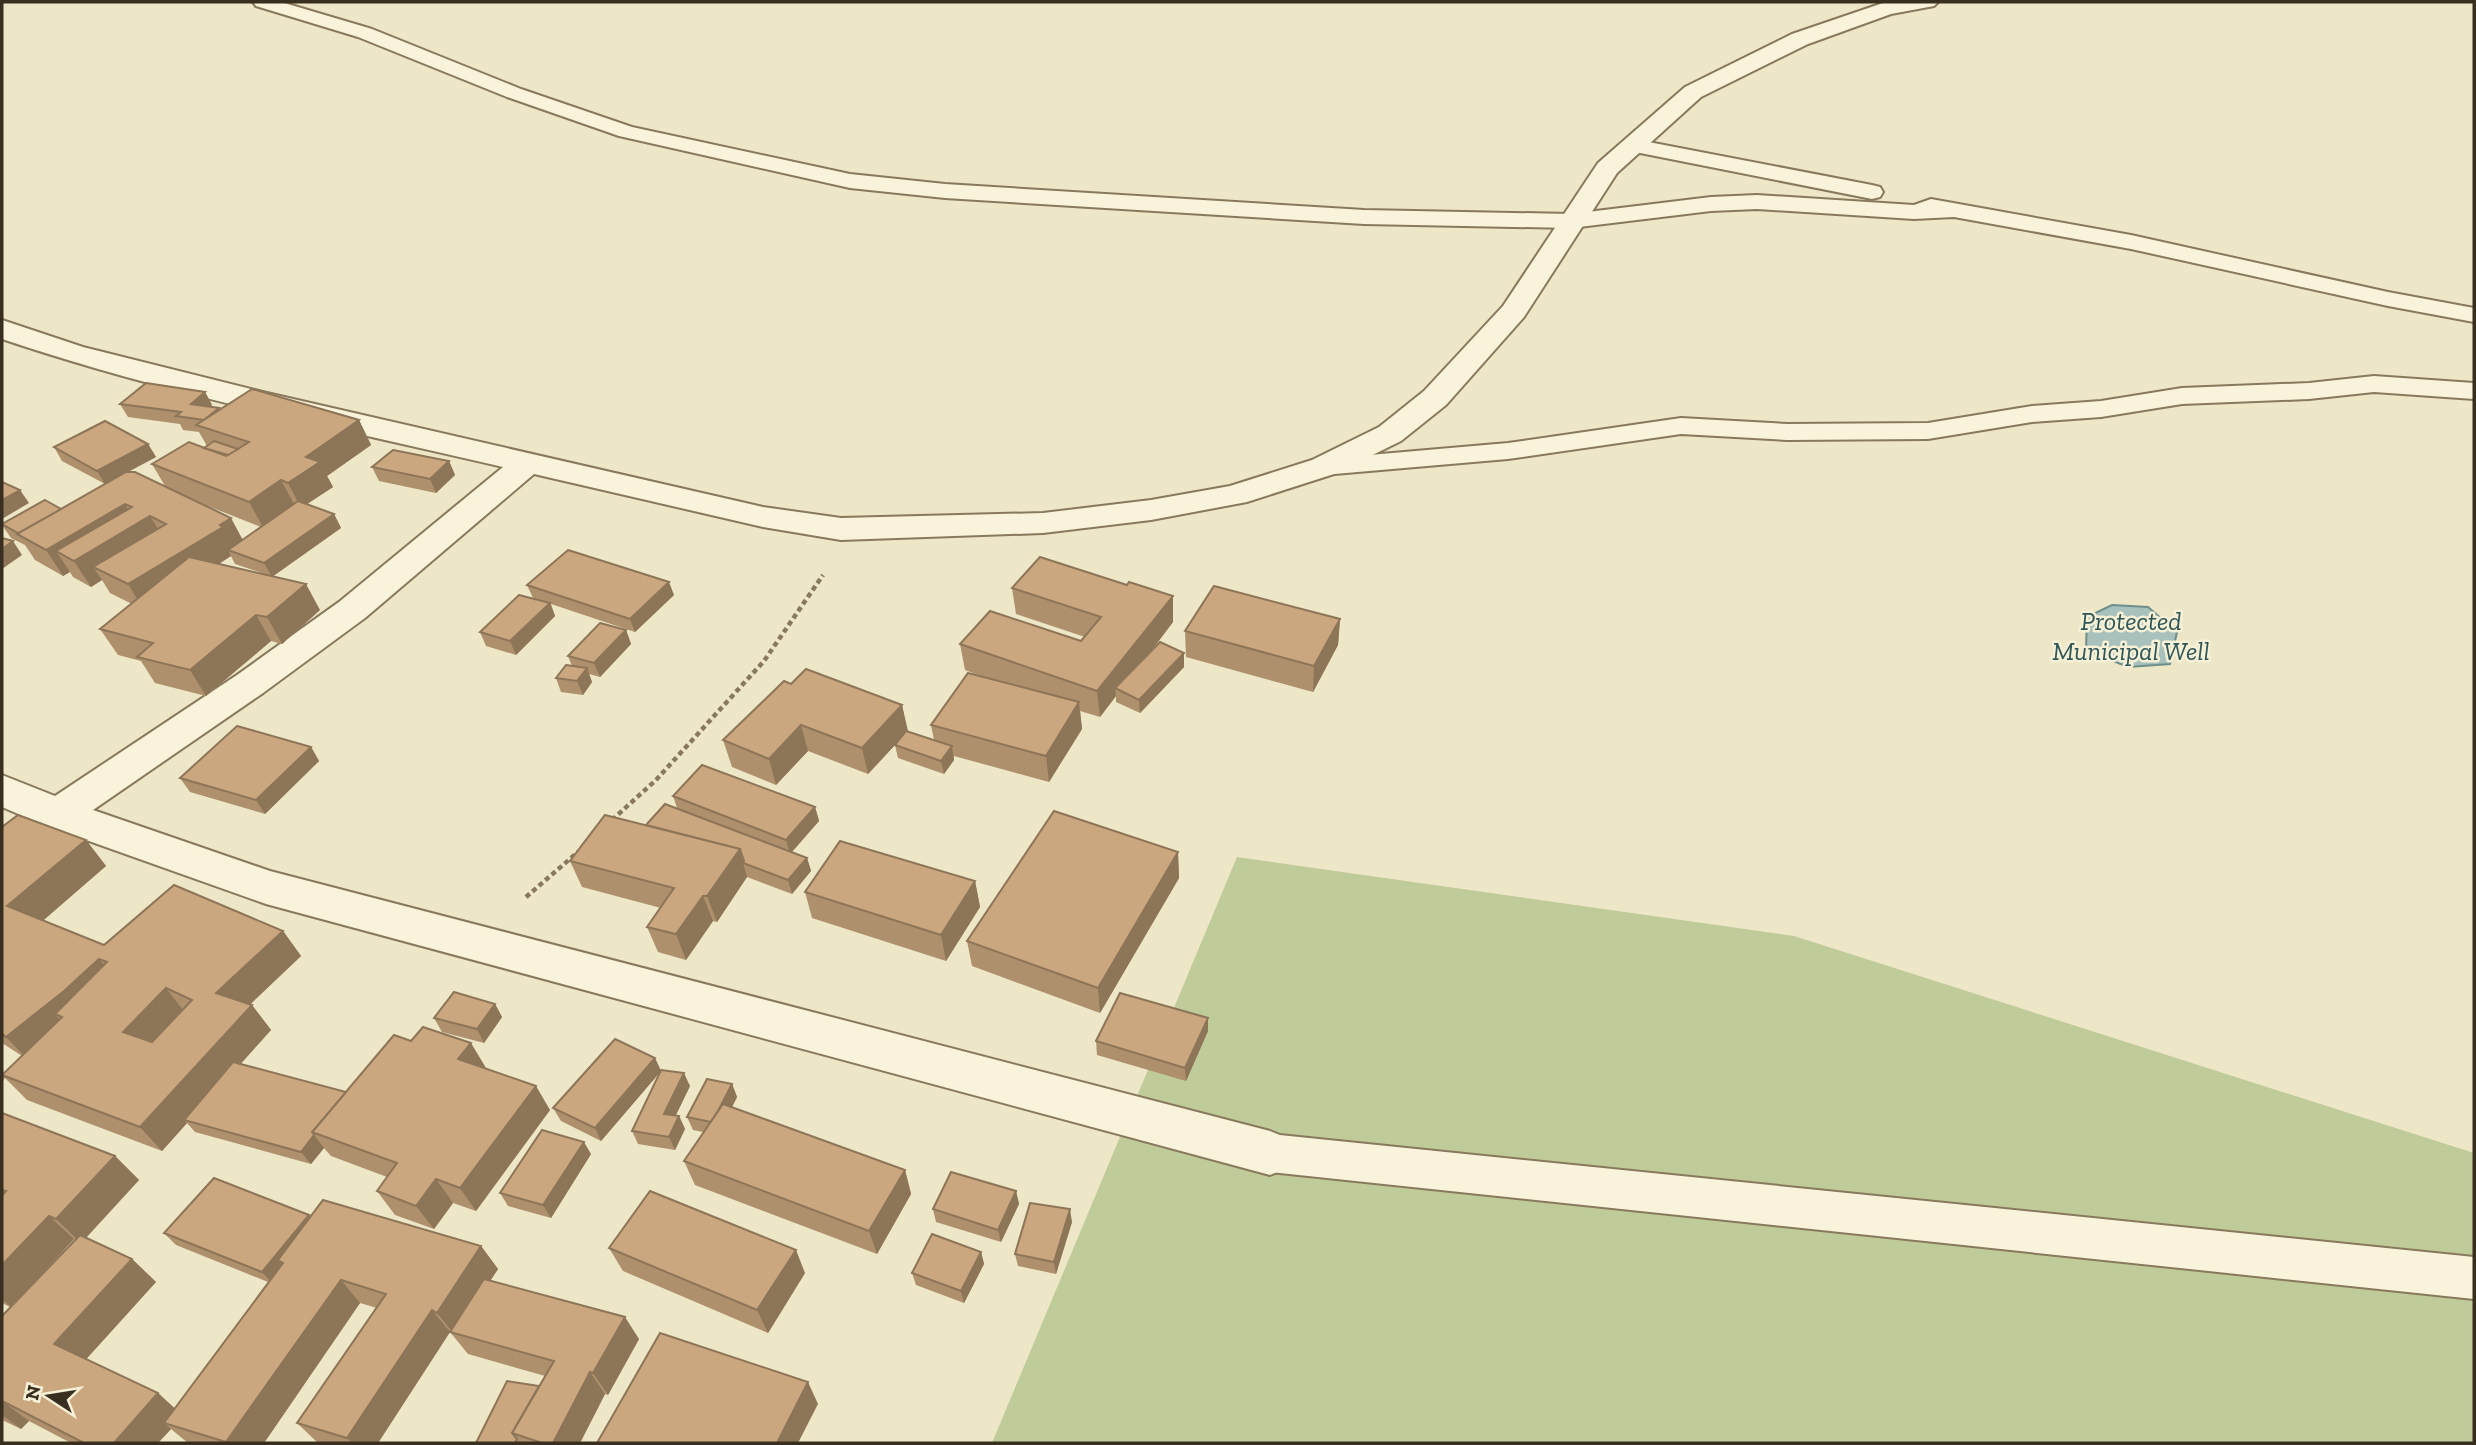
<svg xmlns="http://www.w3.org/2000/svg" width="2476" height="1445" font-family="'Zilla Slab',serif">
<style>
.green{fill:#c0cb9a}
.water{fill:#a8c1bd;stroke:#6e8f8b;stroke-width:2}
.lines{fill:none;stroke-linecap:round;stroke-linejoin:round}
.lane-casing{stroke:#88795c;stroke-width:4}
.street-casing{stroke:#88795c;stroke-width:4}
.path{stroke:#88795c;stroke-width:4.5;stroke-dasharray:5 3.5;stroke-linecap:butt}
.lane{fill:#f8f3da;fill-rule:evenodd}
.street{fill:#f8f3da;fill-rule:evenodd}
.wall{fill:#ae906c;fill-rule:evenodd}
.shaded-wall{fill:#8d7558}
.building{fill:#caa77e;stroke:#8d7558;stroke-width:2;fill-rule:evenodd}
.labels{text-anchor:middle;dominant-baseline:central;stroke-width:5;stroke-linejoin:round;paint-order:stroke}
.water-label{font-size:26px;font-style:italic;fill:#305658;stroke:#f5f0d6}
</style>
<rect width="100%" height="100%" fill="#ede6c7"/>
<polygon class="green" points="1237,857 1794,936 2474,1153 2474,1443 992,1443"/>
<polygon class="water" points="2112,605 2148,607 2177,632 2170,664 2128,667 2086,650 2087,617"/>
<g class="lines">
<defs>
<g id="lane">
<polygon points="253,2 281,2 372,29 521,89 632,127 850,174 945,184 1364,210 1571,214 1711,197 1757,195 1914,205 1931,199 2131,235 2388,292 2474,308 2474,322 2388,306 2131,249 1954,217 1914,219 1757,209 1711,211 1571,228 1364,224 945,198 850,188 619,136 507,97 358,37 256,6"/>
<polygon points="1633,139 1872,185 1880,187 1883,192 1880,197 1872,199 1625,150 1622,145 1625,140"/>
<polygon points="2374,376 2474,383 2474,399 2374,392 2309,399 2182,404 2101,417 2032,422 1928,439 1787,440 1681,434 1508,459 1323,475 1313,473 1309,467 1313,461 1323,459 1508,443 1681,418 1787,424 1928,423 2032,406 2101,401 2182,388 2309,383"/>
<polygon points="1270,1134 2474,1257 2474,1299 1270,1172 1255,1166 1249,1153 1255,1140"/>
</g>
<path id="street" d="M1886 2H1938L1934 6 1891 14 1808 44 1701 97 1617 173 1524 317 1446 405 1401 441 1334 474 1247 502 1151 520 1043 533 841 540 763 527 534 474 365 618 263 693 93 810 270 871 1270 1131 1287 1138 1294 1153 1287 1168 1270 1175 266 904 44 825 2 807V775L55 796 237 675 339 602 503 467C335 428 165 394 2 339V320L83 347 267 393 763 507 841 518 1043 513 1151 500 1230 486 1312 460 1379 427 1424 391 1503 306 1598 163 1685 87 1792 34Z"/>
</defs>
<use href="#lane" class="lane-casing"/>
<use href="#street" class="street-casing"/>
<g class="path">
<polyline points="612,820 656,780 764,661 823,575"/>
<polyline points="526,897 578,852"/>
</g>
<use href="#lane" class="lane"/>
<use href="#street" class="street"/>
</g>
<g class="wall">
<path d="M205 392 212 405 210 407 219 408 220 410 359 420 371 445 327 476 333 487 307 504 334 514 341 528 273 576 320 610 282 644 271 641 206 696 155 683 141 661 118 655 100 629 132 604 110 593 102 580 91 587 73 577 70 572 63 576 35 560 25 545 11 538 2 525 61 509 105 484 62 461 54 447 148 444 156 457 128 472 165 486 152 464 204 448 207 446 199 432 183 430 180 424 128 417 120 404ZM195 501 261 527 243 540ZM231 556 235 564 265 574 219 564Z"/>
<polygon points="449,461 455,475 436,493 379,481 372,467"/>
<polygon points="527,585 674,595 635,632 551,604 555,616 516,655 486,646 480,632 533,598"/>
<polygon points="1012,588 1173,622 1147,657 1184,653 1184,667 1140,713 1116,702 1116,696 1100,717 1080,711 1082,729 1049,782 954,756 954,760 944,774 898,758 895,745 868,774 808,751 776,785 732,767 723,740 791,684 902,705 907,731 934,740 931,725 986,678 965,670 960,644 1081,641 1085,637 1016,614"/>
<polygon points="1340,619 1338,645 1313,692 1186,657 1185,631"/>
<polygon points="626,630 631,644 600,677 589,674 592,682 583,695 561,692 556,678 572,666 568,656"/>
<polygon points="311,747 319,761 265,814 190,792 180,778"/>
<polygon points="673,796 815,807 819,821 792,852 807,858 811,871 792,894 747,877 717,922 713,921 686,960 658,952 647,927 661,908 582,887 570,861 646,825 677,808"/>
<polygon points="2,827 86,840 106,866 43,920 104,945 283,931 301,956 250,1004 252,1005 271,1030 240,1064 346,1092 486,1068 550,1110 476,1211 453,1203 434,1229 395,1215 377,1191 387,1177 331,1156 324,1148 311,1164 195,1132 187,1123 162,1151 27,1100 5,1078 2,1082 2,1075 22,1056 2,1043"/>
<polygon points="1178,852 1179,878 1100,1013 972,966 967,941"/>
<polygon points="975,881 980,907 946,961 812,918 805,892"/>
<polygon points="495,1004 502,1017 484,1043 442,1032 434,1018"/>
<polygon points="1208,1018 1208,1031 1186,1081 1097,1055 1096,1041"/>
<polygon points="655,1058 661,1071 601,1141 561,1121 553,1108"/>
<polygon points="732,1084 737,1097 732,1107 905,1170 911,1194 877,1254 695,1185 684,1161 703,1132 693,1130 687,1117"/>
<polygon points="690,1086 676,1115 679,1116 685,1129 675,1150 638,1144 632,1131"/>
<path d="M2 1113 115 1156 139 1180 86 1238 132 1259 156 1282 86 1359 158 1393 175 1409 268 1282 176 1245 164 1233 310 1217 481 1246 498 1269 490 1281 639 1339 608 1395 605 1394 580 1443H476L539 1386 545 1376 468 1354 450 1332 378 1443H318L297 1423 377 1308 360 1303 264 1443H188L171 1429 158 1443H71L29 1421 21 1429 2 1420V1316L10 1307 2 1303ZM74 1239 75 1240 38 1278Z"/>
<polygon points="591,1154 551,1218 508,1206 500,1193"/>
<polygon points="1016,1191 1019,1204 1001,1242 936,1222 933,1209"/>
<polygon points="1072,1222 1056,1274 1018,1266 1015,1254"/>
<polygon points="609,1248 805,1273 768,1333 623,1271"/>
<polygon points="981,1252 984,1264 964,1303 916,1285 912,1273"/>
</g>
<g class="shaded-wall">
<polygon points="205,392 212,405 198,417 191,404"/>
<polygon points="359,420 371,445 327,476 333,487 301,508 288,483 306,457"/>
<polygon points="148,444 156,457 105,484 97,471"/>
<polygon points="449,461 455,475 436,493 430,479"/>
<polygon points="281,480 295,506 263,527 249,502"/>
<polygon points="20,490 29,503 2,519 2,500"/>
<polygon points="125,504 137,524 150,516 166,542 93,567 102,580 91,587 74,561 56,551 70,572 63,576 46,550"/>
<polygon points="334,514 341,528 272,577 264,563"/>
<polygon points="231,518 245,544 228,550 231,556 144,610 128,584"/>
<polygon points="13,541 22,555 2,569 2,549"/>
<polygon points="669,582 674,595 635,632 630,619"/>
<polygon points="306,584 320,610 282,644 267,617"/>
<polygon points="1173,596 1173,622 1120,691 1115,688 1116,696 1100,717 1097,691"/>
<polygon points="550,603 555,616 516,655 510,641"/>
<polygon points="256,615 271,641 206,696 190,670"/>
<polygon points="1340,619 1338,645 1313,692 1314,666"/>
<polygon points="626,630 631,644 600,677 594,663"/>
<polygon points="1184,653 1184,667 1140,713 1139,700"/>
<polygon points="587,668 592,682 583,695 577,681"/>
<polygon points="1079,702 1082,729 1049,782 1046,756"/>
<polygon points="902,705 908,731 868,774 862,748"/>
<polygon points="801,725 808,751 776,785 769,759"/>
<polygon points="952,746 954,760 944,774 941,761"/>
<polygon points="311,747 319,761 265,814 256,800"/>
<polygon points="815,807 819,821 790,854 786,840"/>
<polygon points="86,840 106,866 30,932 7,906"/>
<polygon points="740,849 745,864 743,863 747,877 717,922 707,896"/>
<polygon points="1178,852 1179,878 1100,1013 1098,988"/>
<polygon points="807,858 811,871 792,894 788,880"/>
<polygon points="975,881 980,907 946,961 941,935"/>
<polygon points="703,896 713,921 686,960 676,934"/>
<polygon points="283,931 301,956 236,1018 216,993"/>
<polygon points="99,959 120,984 55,1014 69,1030 30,1062 6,1037"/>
<polygon points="166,988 186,1014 145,1057 123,1032"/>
<polygon points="495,1004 502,1017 484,1043 477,1029"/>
<polygon points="252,1005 271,1030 190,1121 184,1120 187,1123 162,1151 140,1127"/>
<polygon points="1208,1018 1208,1031 1186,1081 1185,1068"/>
<polygon points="471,1043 486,1068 458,1059"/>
<polygon points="655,1058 661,1071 601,1141 595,1128"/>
<polygon points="684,1073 690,1086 670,1127 664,1114"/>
<polygon points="732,1084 737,1097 718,1135 712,1122"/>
<polygon points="536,1086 550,1110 476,1211 460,1188"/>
<polygon points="679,1116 685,1129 675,1150 669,1137"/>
<polygon points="314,1135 324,1148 311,1164 301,1152"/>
<polygon points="584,1142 591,1154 551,1218 543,1205"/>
<polygon points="115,1156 139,1180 81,1243 56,1219"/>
<polygon points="905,1170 911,1194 877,1254 869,1231"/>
<polygon points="436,1179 453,1203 434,1229 416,1206"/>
<polygon points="1016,1191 1019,1204 1001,1242 998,1230"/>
<polygon points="1070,1209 1072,1222 1056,1274 1054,1262"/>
<polygon points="309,1215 319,1227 283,1263 278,1260 286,1268 273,1284 262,1272"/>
<polygon points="49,1216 74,1239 11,1307 2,1299 2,1265"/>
<polygon points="481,1246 498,1269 456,1333 453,1333 437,1313"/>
<polygon points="796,1250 805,1273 768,1333 757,1310"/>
<polygon points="981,1252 984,1264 964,1303 961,1291"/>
<polygon points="132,1259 156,1282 80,1366 54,1344"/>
<polygon points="341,1280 360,1303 264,1443 228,1443 226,1442"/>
<polygon points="432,1310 450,1332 378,1443 352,1443 347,1438"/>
<polygon points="625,1317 639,1339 608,1395 593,1373"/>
<polygon points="590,1372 605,1394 580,1443 553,1443"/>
<polygon points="808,1382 818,1404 798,1443 777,1443"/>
<polygon points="158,1393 182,1415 164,1423 171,1429 158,1443 114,1443"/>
<polygon points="2,1401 29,1421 21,1429 2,1415"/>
</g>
<g class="building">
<polygon points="146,383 205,392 191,404 219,408 204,420 176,416 181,412 120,404"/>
<polygon points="252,389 359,420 306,457 320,462 288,483 281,480 249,502 152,464 189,442 226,456 249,442 196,425"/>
<polygon points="105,421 148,444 97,471 54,447"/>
<polygon points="214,441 238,449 228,455 204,448"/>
<polygon points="393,450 449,461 430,479 372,467"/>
<polygon points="126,472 135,472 231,518 220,525 223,527 128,584 93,567 166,524 150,516 74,561 56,551 132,507 125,504 46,550 17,534"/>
<polygon points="2,482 20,490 2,500"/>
<polygon points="45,500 61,509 18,533 2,524"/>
<polygon points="298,501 334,514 264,563 228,550"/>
<polygon points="2,538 13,541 2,549"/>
<polygon points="568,550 669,582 630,619 527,585"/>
<polygon points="189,557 306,584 267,617 256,615 190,670 137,657 153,643 100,629"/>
<polygon points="1040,557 1127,585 1129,582 1173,596 1097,691 960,644 990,611 1081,641 1101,617 1012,588"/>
<polygon points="1214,586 1340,619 1314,666 1185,631"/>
<polygon points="519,595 550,603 510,641 480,632"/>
<polygon points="600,623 626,630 594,663 568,656"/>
<polygon points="1160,642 1184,653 1139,700 1115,688"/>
<polygon points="566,665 587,668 577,681 556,678"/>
<polygon points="806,669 902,705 862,748 801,725 769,759 723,740 784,681 791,684"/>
<polygon points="968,673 1079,702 1046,756 931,725"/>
<polygon points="237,726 311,747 256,800 180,778"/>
<polygon points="906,731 952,746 941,761 895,745"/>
<polygon points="702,765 815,807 786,840 673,796"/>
<polygon points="665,804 807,858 788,880 743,863 744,861 740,849 646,825"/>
<polygon points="1054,811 1178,852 1098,988 967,941"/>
<path d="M18 815 86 840 7 906 104 945 174 885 283 931 216 993 252 1005 140 1127 2 1075 62 1017 55 1014 107 962 99 959 64 991 6 1037 2 1034V827ZM166 988 192 1000 152 1042 123 1032Z"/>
<polygon points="605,815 740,849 707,896 703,896 676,934 647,927 674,888 570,861"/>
<polygon points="840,841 975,881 941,935 805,892"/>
<polygon points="454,992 495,1004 477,1029 434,1018"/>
<polygon points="1120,993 1208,1018 1185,1068 1096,1041"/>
<polygon points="423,1027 471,1043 458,1059 536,1086 460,1188 436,1179 416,1206 377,1191 397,1163 312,1132 394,1035 411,1041"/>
<polygon points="615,1039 655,1058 595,1128 553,1108"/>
<polygon points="233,1062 346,1092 312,1132 314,1135 301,1152 184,1120"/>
<polygon points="661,1070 684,1073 664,1114 679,1116 669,1137 632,1131"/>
<polygon points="707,1079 732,1084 718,1111 711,1122 687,1117"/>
<polygon points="723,1104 905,1170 869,1231 684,1161"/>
<polygon points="2,1113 115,1156 56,1219 49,1216 2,1265 2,1196 6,1191 2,1190"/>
<polygon points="542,1130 584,1142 543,1205 500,1193"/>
<polygon points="951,1172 1016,1191 998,1230 933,1209"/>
<polygon points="214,1178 309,1215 262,1272 164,1233"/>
<polygon points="650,1191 796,1250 757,1310 609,1248"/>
<polygon points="323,1200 481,1246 437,1313 432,1310 347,1438 297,1423 386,1294 341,1280 226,1442 164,1423 283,1263 278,1260"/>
<polygon points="1030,1203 1070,1209 1054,1262 1015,1254"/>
<polygon points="932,1234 981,1252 961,1291 912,1273"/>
<polygon points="80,1235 132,1259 54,1344 158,1393 114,1443 84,1443 2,1401 2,1316"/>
<polygon points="484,1279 625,1317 593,1373 590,1372 553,1443 542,1443 512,1433 554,1361 450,1332"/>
<polygon points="660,1333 808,1382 777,1443 597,1443"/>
<polygon points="507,1381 539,1386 512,1433 517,1439 515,1443 476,1443"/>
</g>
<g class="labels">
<g class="water-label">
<text x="2131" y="621">Protected<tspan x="2131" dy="30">Municipal Well</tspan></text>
</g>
</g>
<rect width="2476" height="1445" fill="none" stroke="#392f20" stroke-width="7"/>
<g transform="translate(49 1396) rotate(282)" stroke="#f5f0d6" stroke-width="5" paint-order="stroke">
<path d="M0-5L12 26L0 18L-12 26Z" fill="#392f20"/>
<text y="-10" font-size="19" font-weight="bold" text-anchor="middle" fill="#392f20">N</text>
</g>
</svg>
